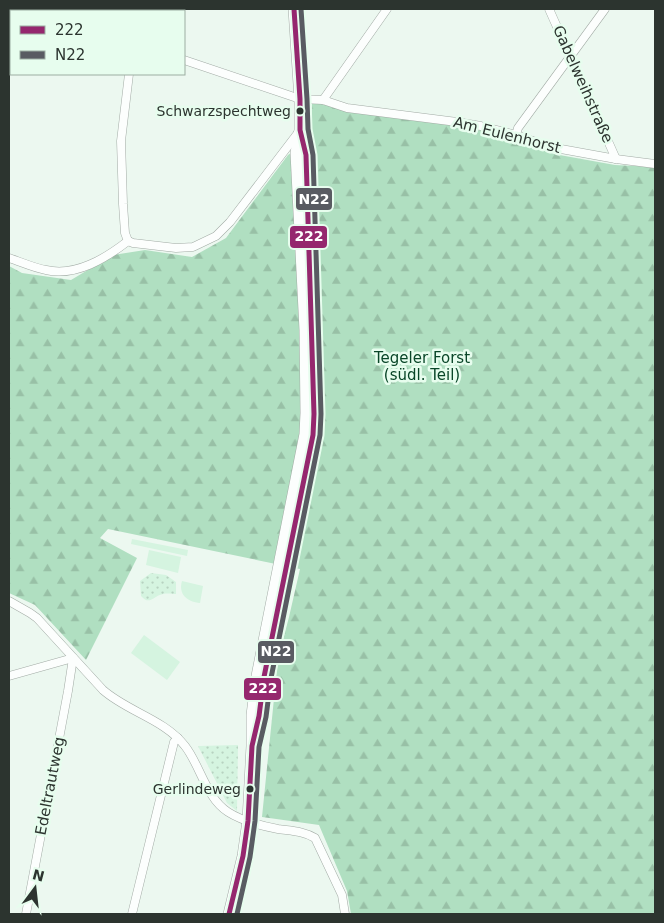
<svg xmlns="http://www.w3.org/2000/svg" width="664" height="923" font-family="'DejaVu Sans',sans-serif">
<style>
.grass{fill:#d5f4e0}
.forest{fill:url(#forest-firs)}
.park{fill:url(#park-dots)}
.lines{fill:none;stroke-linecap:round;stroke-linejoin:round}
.street-casing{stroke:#a2aba5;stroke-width:9}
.secondary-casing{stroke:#a2aba5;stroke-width:12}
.street{stroke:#fcfefd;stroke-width:8}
.secondary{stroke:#fcfefd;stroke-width:11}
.bus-1-casing{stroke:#e7fdee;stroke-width:9}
.bus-2-casing{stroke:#e7fdee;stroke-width:9}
.bus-1{stroke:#95276e;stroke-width:5}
.bus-2{stroke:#595b62;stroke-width:5}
.bus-dot{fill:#2c342f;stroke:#e7fdee;stroke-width:2}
.labels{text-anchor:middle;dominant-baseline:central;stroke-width:5;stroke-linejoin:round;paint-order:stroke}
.bus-label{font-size:14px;fill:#2c342f;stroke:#e7fdee;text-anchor:end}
.street-label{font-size:15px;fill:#2c342f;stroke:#e7fdee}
.park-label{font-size:15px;fill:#094628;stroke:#e7fdee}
.line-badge{stroke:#e7fdee;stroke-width:2}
.badge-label{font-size:14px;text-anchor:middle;font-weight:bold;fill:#fff}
</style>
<defs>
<pattern id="forest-firs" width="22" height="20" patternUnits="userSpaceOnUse" patternTransform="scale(1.25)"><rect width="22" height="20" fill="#b0dfc1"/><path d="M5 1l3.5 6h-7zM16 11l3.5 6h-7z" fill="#98c0a6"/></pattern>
<pattern id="park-dots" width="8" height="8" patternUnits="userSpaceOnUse" patternTransform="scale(1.25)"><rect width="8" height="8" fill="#d5f4e0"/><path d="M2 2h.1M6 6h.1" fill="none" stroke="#b7d2c0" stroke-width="1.8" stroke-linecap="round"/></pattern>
</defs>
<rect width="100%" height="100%" fill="#ecf8f0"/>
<g class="grass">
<polygon points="132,539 188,550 187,556 131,544"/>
<polygon points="149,550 181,557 178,573 146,565"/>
<path d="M182 581 203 586 200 603C187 602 178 594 182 581Z"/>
<polygon points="144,635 180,662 167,680 131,653"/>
</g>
<polygon class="forest" points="312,103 322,104 346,111 456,124 494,134 554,154 615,165 655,167 655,914 351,914 347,891 319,825 262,817 278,659 289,617 300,569 108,529 100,538 137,558 86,660 35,605 9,593 9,266 22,273 71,280 113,255 145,250 192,257 226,238 288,155 311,138"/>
<g class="park">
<path d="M151 573 166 575 176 582V594C172 594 167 593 163 594 153 596 150 606 141 596L140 581Z"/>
<polygon points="238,745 237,811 227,803 198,746"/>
</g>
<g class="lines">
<defs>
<g id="street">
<polyline points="29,9 36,11"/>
<polyline points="549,9 616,159"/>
<polyline points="140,11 141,9"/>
<polyline points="184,60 300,99 323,100 347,108 457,122 481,126 516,135 550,147 616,159 655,164"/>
<polyline points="9,70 11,62"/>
<polyline points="323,100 387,9"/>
<polyline points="516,135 518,128 605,9"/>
<polyline points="128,241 133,243 176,248 193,247 216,236 230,222 298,133"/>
<polyline points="128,241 125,233 123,204 121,141 129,74"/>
<path d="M9 258C21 262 34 268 46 270 76 277 106 258 128 241"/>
<path d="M9 601 30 613 37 618 103 690C128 712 164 719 185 746 200 765 206 798 228 812 242 821 262 826 278 829 291 831 303 831 315 838L342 895 345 914"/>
<polyline points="9,676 73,658"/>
<polyline points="26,914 68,691 73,658"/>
<polyline points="132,914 174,742 178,738"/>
</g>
<g id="secondary">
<polyline points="301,134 306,155 311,300"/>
<polyline points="301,494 313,435 314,396"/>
<polyline points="229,914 243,856 248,821 252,746 252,715 257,676 305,434 306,413 305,330 296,153 300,130 300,99 294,9"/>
</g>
</defs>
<use href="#street" class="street-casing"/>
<use href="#secondary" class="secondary-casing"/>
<use href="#street" class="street"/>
<use href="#secondary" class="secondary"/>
<defs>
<polyline id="bus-1" points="229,914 243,856 248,821 252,746 259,716 264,677 313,435 314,414 306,155 300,130 300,99 294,9"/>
<polyline id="bus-2" points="237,914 250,857 255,821 259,747 266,717 271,678 320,435 321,414 313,155 308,129 307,99 301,9"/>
</defs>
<use href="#bus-1" class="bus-1-casing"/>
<use href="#bus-2" class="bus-2-casing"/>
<use href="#bus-1" class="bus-1"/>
<use href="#bus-2" class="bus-2"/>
</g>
<g class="bus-dot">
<circle cx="300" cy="111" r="4.5"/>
<circle cx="250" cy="789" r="4.5"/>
</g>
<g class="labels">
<g class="bus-label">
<text x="291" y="111">Schwarzspechtweg</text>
<text x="241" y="789">Gerlindeweg</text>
</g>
<g class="street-label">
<text transform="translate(583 84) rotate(66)">Gabelweihstraße</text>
<text transform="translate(507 135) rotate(14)">Am Eulenhorst</text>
<text transform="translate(50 786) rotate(-79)">Edeltrautweg</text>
</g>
<g class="park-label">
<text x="422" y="358">Tegeler Forst<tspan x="422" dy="17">(südl. Teil)</tspan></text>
</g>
</g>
<g class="line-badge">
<rect x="295" y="187" width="38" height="24" rx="5" fill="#595b62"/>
<rect x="289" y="225" width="39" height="24" rx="5" fill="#95276e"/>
<rect x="257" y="640" width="38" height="24" rx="5" fill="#595b62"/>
<rect x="243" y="677" width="39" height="24" rx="5" fill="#95276e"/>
</g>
<g class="badge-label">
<text x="314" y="204">N22</text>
<text x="309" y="241">222</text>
<text x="276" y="656">N22</text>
<text x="263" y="693">222</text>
</g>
<rect width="664" height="923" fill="none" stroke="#2c342f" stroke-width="20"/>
<rect x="10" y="10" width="175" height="65" fill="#e7fdee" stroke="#9cada2"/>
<rect x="20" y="26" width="25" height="8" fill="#95276e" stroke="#9cada2"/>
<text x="55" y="35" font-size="15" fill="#2c342f">222</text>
<rect x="20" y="51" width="25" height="8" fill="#595b62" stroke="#9cada2"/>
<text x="55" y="60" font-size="15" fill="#2c342f">N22</text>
<g transform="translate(35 888) rotate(15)" stroke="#e7fdee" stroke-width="4" paint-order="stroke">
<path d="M0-4L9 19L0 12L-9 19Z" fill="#2c342f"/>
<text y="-8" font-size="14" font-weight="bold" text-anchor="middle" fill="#2c342f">N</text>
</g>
</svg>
